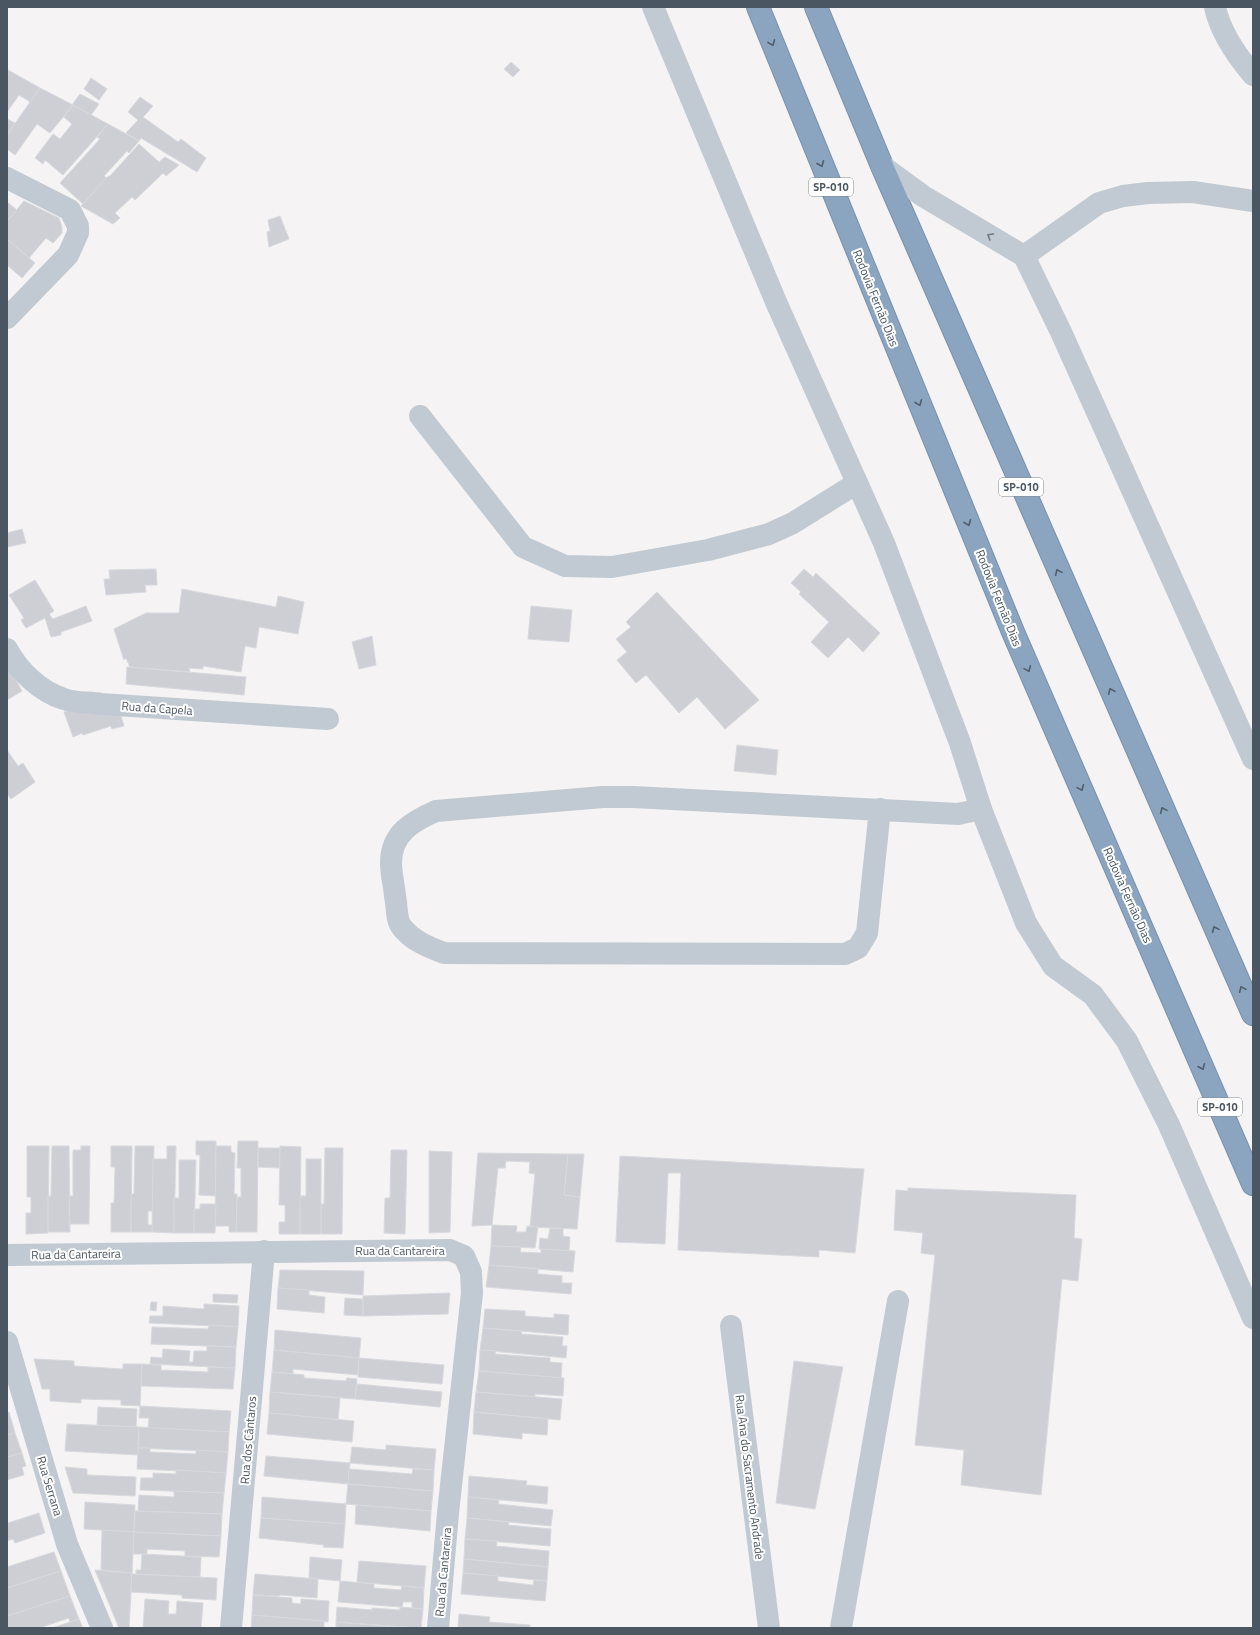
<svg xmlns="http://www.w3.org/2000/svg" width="1260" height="1635" font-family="'Titillium Web',sans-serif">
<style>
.building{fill:#cdcfd5;stroke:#d7d9de}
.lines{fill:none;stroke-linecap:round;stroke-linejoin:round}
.highway-casing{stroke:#7690ad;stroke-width:24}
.minor{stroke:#c1cad2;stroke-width:22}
.highway{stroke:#8ba5c1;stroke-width:22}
.oneway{stroke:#505e6b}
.oneway2{stroke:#6e7983}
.labels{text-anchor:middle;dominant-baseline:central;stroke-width:4;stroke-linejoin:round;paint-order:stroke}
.shield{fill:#fff;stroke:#808990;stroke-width:1}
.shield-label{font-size:11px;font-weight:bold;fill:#4a5661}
.street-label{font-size:12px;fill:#4a5661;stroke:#fff}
</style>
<rect width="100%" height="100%" fill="#f5f3f3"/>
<g class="building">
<polygon points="511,62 520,70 513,77 504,69"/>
<polygon points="8,70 40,88 30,102 19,95 7,112"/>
<polygon points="91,78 107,89 99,100 84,89"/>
<polygon points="40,88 73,105 50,133 37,124 15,155 7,149 7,135"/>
<polygon points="80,94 99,104 91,115 72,105"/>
<polygon points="140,97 153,106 143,117 178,142 181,139 206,158 197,172 141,138 139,141 126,133 138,120 128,112"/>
<polygon points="73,105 108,124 63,175 45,160 43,164 35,158 53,134 60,139 72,124 64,117"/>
<polygon points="7,119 15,123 7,135"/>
<polygon points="108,124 139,141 129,153 127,151 104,176 107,178 83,204 60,183 100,139 97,137"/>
<polygon points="139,144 159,162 165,157 179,165 166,176 163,173 135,200 132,197 115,213 120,218 113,224 81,206 107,177 110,176"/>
<polygon points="24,201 59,218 62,227 62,233 53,243 46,238 29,258 7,239 7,221"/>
<polygon points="7,202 17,210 7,221"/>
<polygon points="280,216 289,239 269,247 267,232 270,231 268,220"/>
<polygon points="7,239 35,263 22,278 7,265"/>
<polygon points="22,529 26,543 7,547 7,533"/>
<polygon points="156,569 157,585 145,585 146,592 106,595 104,579 110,579 109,570"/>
<polygon points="804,569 813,577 816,573 880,633 863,652 848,637 828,658 811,642 829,622 799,594 801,592 791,583"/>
<polygon points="35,580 54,611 49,614 53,619 86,606 92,621 61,632 61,635 51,637 45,618 26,628 21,620 24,618 9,595"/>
<polygon points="182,589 276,607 278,596 304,602 298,634 259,627 256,648 245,646 241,672 203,666 203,669 189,668 190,672 130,667 126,658 124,660 114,629 146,613 179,613"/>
<polygon points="657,592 759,700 725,729 697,697 679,713 646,675 636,683 617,660 627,652 616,639 631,627 626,622"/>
<polygon points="531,606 572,610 569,642 528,639"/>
<polygon points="372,636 376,665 359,669 352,642"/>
<polygon points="7,665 22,691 7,700"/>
<polygon points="127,667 246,677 244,695 126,684"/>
<polygon points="71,710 119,710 124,726 112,729 111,726 83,735 82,733 73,737 64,712"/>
<polygon points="737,745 778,750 776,775 734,771"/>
<polygon points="7,750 18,766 23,763 35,782 11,799 8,795 7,796"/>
<polygon points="196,1141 216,1141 216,1196 199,1195 200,1155 196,1155"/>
<polygon points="238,1141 258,1141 257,1232 236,1232 237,1197 241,1197 241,1168 237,1168"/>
<polygon points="27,1146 49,1146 48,1233 26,1234 26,1213 31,1213 31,1197 27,1197"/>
<polygon points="52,1146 69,1146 70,1232 48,1232 48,1196 51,1196"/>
<polygon points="81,1146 90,1146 89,1224 70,1224 69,1196 73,1196 73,1150 81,1150"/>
<polygon points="111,1146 132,1146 131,1232 111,1232 111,1203 114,1203 115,1167 111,1167"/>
<polygon points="135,1146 154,1146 153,1211 148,1211 148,1225 153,1225 152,1232 131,1232 131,1194 134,1194"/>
<polygon points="167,1146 176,1146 174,1233 152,1232 153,1159 167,1159"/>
<polygon points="216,1146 231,1146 231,1152 235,1153 234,1194 237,1194 236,1232 229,1232 229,1226 215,1226"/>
<polygon points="280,1146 301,1147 300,1234 279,1234 279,1222 285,1222 285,1205 279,1205"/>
<polygon points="258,1148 280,1148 279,1168 258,1167"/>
<polygon points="325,1148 343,1148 342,1234 321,1234 321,1204 324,1204"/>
<polygon points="391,1150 407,1150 405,1234 384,1233 385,1198 390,1198"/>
<polygon points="429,1151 452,1152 450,1232 429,1233"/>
<polygon points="478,1153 568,1154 564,1195 580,1197 577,1229 530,1227 535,1174 529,1173 530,1162 506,1161 505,1168 498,1168 492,1225 472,1226"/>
<polygon points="568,1154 584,1154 580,1197 564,1195"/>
<polygon points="620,1156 864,1169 855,1253 819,1250 819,1257 678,1250 681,1173 668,1173 665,1244 616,1242"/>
<polygon points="306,1159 321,1159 321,1234 300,1234 300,1196 306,1196"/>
<polygon points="179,1160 196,1160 194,1233 174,1233 174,1198 179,1198"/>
<polygon points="908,1188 1076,1195 1074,1238 1082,1239 1078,1281 1062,1279 1041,1495 961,1485 964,1450 915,1445 935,1255 921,1253 923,1233 894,1230 896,1190 908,1191"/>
<polygon points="200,1204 216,1204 215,1233 194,1233 194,1209 200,1209"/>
<polygon points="492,1225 517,1226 516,1232 526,1232 527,1226 538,1227 535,1248 491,1246"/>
<polygon points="550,1228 563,1229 563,1236 570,1237 569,1251 539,1249 540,1238 548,1239"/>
<polygon points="491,1246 521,1247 520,1252 541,1253 541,1249 575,1251 573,1272 489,1265"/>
<polygon points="489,1265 538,1269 538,1274 562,1276 562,1283 572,1283 571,1294 486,1287"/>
<polygon points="280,1270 364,1271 363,1295 278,1288"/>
<polygon points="278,1288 309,1290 309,1295 325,1297 324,1313 277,1309"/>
<polygon points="450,1293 448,1314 363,1316 363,1296"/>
<polygon points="213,1294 238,1295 237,1303 213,1302"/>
<polygon points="345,1298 363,1299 363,1316 344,1315"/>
<polygon points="151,1302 157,1302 156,1311 150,1310"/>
<polygon points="204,1304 239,1306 238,1327 149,1323 150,1316 163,1316 163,1306 204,1309"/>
<polygon points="485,1309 525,1311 525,1316 554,1318 554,1314 569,1315 568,1335 483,1328"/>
<polygon points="209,1325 238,1327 236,1347 151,1344 152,1327 208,1329"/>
<polygon points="483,1328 522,1331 521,1334 563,1337 562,1346 567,1346 566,1358 480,1350"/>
<polygon points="275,1330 361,1338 359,1358 274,1350"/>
<polygon points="207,1346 236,1347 235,1368 150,1364 151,1357 162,1358 163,1349 190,1351 189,1362 193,1362 194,1351 207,1351"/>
<polygon points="274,1350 359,1358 358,1375 293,1369 293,1374 272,1372"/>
<polygon points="480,1350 496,1351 495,1354 550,1358 550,1362 562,1363 561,1378 479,1371"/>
<polygon points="359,1358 444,1365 442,1384 358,1377"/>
<polygon points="34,1359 74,1361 74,1366 123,1369 123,1364 142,1364 140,1406 121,1405 121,1400 81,1399 81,1403 50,1401 50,1389 42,1389"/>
<polygon points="794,1361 843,1367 815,1509 776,1503"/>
<polygon points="142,1364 161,1365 161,1370 208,1372 208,1367 235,1368 233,1389 141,1386"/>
<polygon points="479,1371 564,1378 563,1396 535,1394 535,1397 476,1392"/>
<polygon points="272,1372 304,1375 304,1378 346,1381 347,1378 357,1379 355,1399 270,1392"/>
<polygon points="357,1384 442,1392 440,1407 355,1399"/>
<polygon points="270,1392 340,1398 338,1420 269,1413"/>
<polygon points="476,1392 562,1399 560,1420 474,1412"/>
<polygon points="140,1406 231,1411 229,1432 148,1428 149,1418 139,1418"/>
<polygon points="98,1407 137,1409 136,1427 97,1425"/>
<polygon points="9,1412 15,1433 7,1435 7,1413"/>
<polygon points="474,1412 548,1419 547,1435 522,1433 522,1439 473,1434"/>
<polygon points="269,1413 354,1421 352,1442 267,1434"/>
<polygon points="67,1424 139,1427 138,1455 65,1451"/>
<polygon points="139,1427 229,1432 228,1452 138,1448"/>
<polygon points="15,1433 22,1453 7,1457 7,1435"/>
<polygon points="386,1445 436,1449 434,1470 350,1463 352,1447 386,1450"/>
<polygon points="138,1448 150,1448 150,1452 196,1454 196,1450 228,1452 226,1473 137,1469"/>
<polygon points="22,1453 26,1466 22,1467 24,1475 7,1480 7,1457"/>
<polygon points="266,1456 350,1463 348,1484 264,1476"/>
<polygon points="65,1467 87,1469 87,1475 136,1477 135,1496 73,1493"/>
<polygon points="349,1469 412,1474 413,1469 434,1470 433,1491 348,1484"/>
<polygon points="176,1470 226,1473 224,1493 140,1490 141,1478 153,1478 153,1473 176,1474"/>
<polygon points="469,1476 527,1481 526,1485 548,1487 547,1504 468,1497"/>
<polygon points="348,1484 433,1491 431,1511 346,1504"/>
<polygon points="174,1491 224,1493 222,1514 138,1511 139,1495 174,1497"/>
<polygon points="262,1497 346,1504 345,1524 261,1518"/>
<polygon points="468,1497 499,1500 498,1504 553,1510 551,1526 467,1518"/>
<polygon points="85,1502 135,1505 134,1532 84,1529"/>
<polygon points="356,1505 431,1511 430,1531 355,1524"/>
<polygon points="135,1511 222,1514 221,1536 134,1532"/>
<polygon points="39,1513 45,1533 15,1543 13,1539 7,1541 8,1523"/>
<polygon points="261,1518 345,1524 343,1548 323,1547 324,1545 259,1538"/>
<polygon points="467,1518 509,1522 508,1525 551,1529 550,1546 465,1539"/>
<polygon points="102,1530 134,1532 132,1573 101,1570"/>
<polygon points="134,1532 221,1536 219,1557 185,1556 185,1551 147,1549 147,1554 133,1554"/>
<polygon points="465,1539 497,1541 496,1546 549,1551 548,1567 464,1559"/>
<polygon points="54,1552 61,1571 7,1588 7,1567"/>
<polygon points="142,1554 201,1557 200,1577 136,1574 136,1570 141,1570"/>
<polygon points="310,1557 342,1560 340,1581 309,1578"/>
<polygon points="464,1559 548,1567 547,1581 463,1573"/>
<polygon points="359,1561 426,1566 424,1588 357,1582"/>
<polygon points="95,1570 132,1573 129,1628 119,1628"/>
<polygon points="61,1571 70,1596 7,1616 7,1588"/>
<polygon points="463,1573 498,1576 498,1581 533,1585 534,1580 547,1581 545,1601 461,1594"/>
<polygon points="132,1574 217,1578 216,1600 182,1598 182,1595 131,1592"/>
<polygon points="255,1574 318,1579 317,1598 280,1595 279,1596 253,1595"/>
<polygon points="340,1581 374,1584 374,1588 401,1590 402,1586 424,1588 423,1609 412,1608 412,1602 403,1602 402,1607 400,1607 338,1602"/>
<polygon points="253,1595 292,1598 292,1603 301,1604 301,1599 329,1601 328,1622 252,1615"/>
<polygon points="70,1596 79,1619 70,1622 69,1618 39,1628 7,1628 7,1616"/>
<polygon points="145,1599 169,1601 168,1614 176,1614 177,1601 203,1603 201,1628 143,1628"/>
<polygon points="337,1607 372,1610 372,1608 400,1610 400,1607 423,1609 421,1628 336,1622"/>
<polygon points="459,1614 490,1617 489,1622 530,1625 530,1628 458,1628"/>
<polygon points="252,1615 324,1621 324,1628 251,1628"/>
<polygon points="79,1619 83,1628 52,1628"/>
<polygon points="336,1622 408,1628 336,1628"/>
</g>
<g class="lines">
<defs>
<g id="highway">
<polyline points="758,7 1013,632 1253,1184"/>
<polyline points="816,7 882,166 1253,1014"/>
</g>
</defs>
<use href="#highway" class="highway-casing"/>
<g class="minor">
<polyline points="653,7 776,302 884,543 960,743 981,809 1026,923 1053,966 1093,995 1127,1041 1169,1125 1253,1318"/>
<path d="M1215 7C1220 31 1237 56 1253 75"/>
<polyline points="882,166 923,196 1024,256 1061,332 1253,759"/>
<polyline points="7,178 70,210 78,226 78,233 68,255 7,318"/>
<polyline points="1024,256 1099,203 1123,196 1148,193 1193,192 1253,201"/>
<polyline points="420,416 523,547 565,566 612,567 708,550 769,534 793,523 857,483"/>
<path d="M7 649C19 671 39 691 64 699 75 703 89 702 101 704L328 719"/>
<path d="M880 809 867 933 858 948 845 954 444 953C428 947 411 940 401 926 396 919 397 904 395 896 394 885 391 873 391 863 391 833 413 821 436 811L603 797H633L958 814 981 809"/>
<polyline points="7,1255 450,1250 464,1256 471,1272 472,1293 448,1513 438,1628"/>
<polyline points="731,1326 769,1628"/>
<polyline points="7,1342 67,1544 102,1628"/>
<polyline points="231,1628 264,1251"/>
<polyline points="841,1628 898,1301"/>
</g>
<use href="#highway" class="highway"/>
</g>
<defs><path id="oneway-chevron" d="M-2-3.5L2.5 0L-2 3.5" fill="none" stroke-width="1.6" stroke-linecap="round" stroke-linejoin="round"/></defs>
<g class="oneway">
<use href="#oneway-chevron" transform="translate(772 43) rotate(68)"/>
<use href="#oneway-chevron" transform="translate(821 164) rotate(68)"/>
<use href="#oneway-chevron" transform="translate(919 403) rotate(68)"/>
<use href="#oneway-chevron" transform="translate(968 523) rotate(68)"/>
<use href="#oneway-chevron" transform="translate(1058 572) rotate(-114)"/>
<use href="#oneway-chevron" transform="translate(1028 669) rotate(66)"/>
<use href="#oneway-chevron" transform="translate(1111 691) rotate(-114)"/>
<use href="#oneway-chevron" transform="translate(1081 788) rotate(66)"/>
<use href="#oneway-chevron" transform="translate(1163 810) rotate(-114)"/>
<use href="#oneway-chevron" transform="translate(1215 929) rotate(-114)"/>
<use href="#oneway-chevron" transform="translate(1242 989) rotate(-114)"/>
<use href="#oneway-chevron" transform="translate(1202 1067) rotate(67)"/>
</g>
<use class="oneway2" href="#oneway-chevron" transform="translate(990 236) rotate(-149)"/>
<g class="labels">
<g class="shield">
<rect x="809" y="178" width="44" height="18" rx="3"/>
<rect x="999" y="478" width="44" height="18" rx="3"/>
<rect x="1198" y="1098" width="44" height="18" rx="3"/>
</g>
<g class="shield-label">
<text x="831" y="187">SP-010</text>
<text x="1021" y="487">SP-010</text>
<text x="1220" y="1107">SP-010</text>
</g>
<g class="street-label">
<text transform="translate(876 298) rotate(68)">Rodovia Fernão Dias</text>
<text transform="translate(999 598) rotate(68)">Rodovia Fernão Dias</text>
<text transform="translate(157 708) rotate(4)">Rua da Capela</text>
<text transform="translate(1128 895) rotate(66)">Rodovia Fernão Dias</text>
<text x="400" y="1250">Rua da Cantareira</text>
<text transform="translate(76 1254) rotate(-1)">Rua da Cantareira</text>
<text transform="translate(248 1440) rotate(-85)">Rua dos Cântaros</text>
<text transform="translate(750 1477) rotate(83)">Rua Ana do Sacramento Andrade</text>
<text transform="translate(50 1486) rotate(73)">Rua Serrana</text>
<text transform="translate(443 1572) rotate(-85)">Rua da Cantareira</text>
</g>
</g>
<rect width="1260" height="1635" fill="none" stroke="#4a5661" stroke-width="16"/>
</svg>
